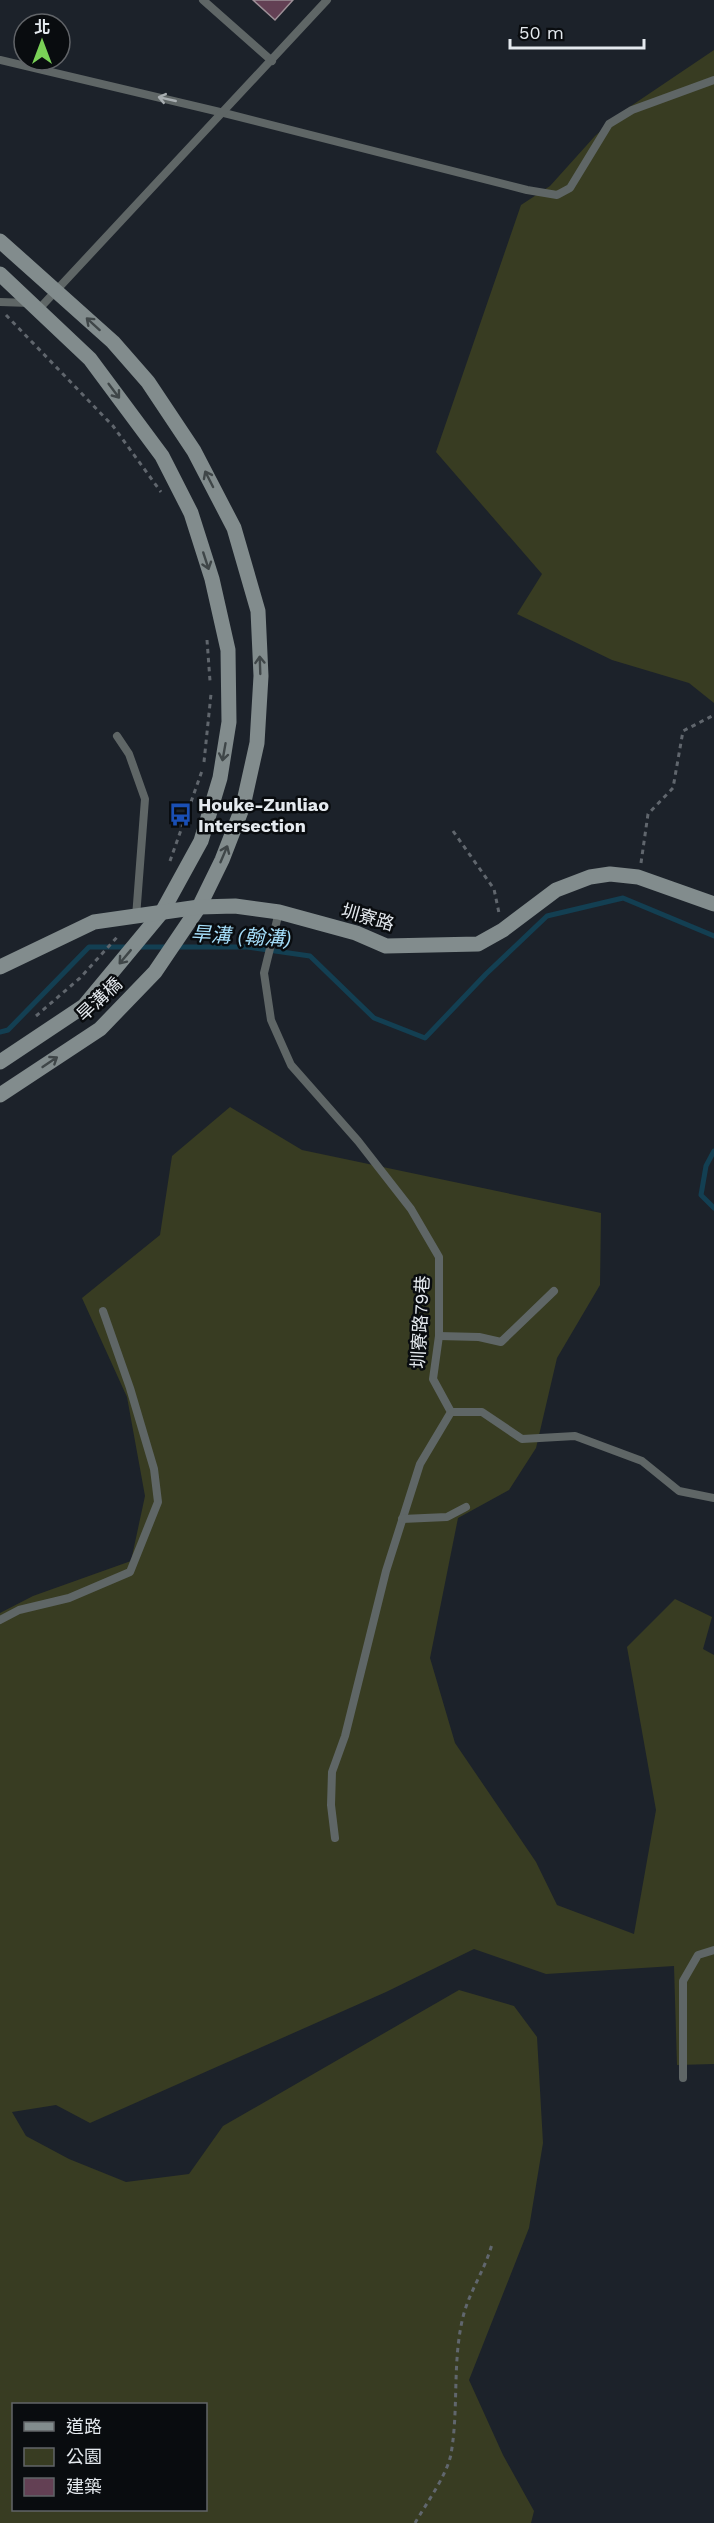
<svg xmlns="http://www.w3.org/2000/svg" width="714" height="2523" font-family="'Work Sans','Noto Sans TC',sans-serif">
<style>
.green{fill:#383c22;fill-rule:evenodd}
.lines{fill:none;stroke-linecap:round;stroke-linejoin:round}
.stream{stroke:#133f52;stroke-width:5}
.building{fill:#634054;stroke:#9d9097;stroke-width:1.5}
.path{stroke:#60666d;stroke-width:3;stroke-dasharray:4.5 4.5;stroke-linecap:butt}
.lane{stroke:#5f6666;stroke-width:8}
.secondary{stroke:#828c8d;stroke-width:15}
.oneway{stroke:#a8aeb1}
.oneway2{stroke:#3f4648}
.labels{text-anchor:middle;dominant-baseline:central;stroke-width:5;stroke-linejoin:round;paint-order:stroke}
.poi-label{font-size:18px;font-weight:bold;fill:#e4e9ee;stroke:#090c0f;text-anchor:start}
.street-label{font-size:18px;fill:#e4e9ee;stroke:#090c0f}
.water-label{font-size:20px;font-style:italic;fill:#a4ddf9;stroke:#090c0f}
</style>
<rect width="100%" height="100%" fill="#1c222a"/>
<g class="green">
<polygon points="714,50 714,703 689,683 612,660 517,614 542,574 436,452 521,205 550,186 595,136 622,112"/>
<path d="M230 1107 302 1150 601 1213 600 1285 557 1358 536 1448 509 1490 458 1518 430 1658 455 1743 536 1862 557 1905 634 1934 656 1810 627 1647 675 1599 712 1617 703 1649 714 1655V2064L677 2065 674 1966 546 1974 474 1949 386 1992 90 2123 56 2105 12 2112 26 2136 69 2159 126 2182 189 2174 223 2126 459 1990 514 2006 537 2037 543 2143 529 2228 469 2380 503 2455 534 2511 531 2523H0V1613L33 1596 131 1561 145 1496 127 1397 82 1298 160 1235 172 1156ZM14 2404H206V2510H14Z"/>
</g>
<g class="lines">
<g class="stream">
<polyline points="137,947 247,947 310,956 374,1018 425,1038 486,974 547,916 623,898 714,936"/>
<polyline points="0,1032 8,1030 89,947 128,947"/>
<polyline points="714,1151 706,1166 701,1195 714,1208"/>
</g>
</g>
<polygon class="building" points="253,0 293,0 275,20"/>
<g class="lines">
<g class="path">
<polyline points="6,315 113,426 161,492"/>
<polyline points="207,640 210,681"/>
<polyline points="204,762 211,694"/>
<polyline points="453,831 494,889 499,913"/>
<polyline points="170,861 203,768"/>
<polyline points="641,863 648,814 673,788 683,731 714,715"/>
<polyline points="36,1016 80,978 119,935"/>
<path d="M415 2523C426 2504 447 2475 451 2454 459 2408 452 2362 463 2317 469 2292 485 2270 492 2244"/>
</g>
<g class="lane">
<polyline points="203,0 272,61"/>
<polyline points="0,60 224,113 527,190 557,195 570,188 609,124 632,110 714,80"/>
<polyline points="0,302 30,303"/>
<polyline points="38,310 327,0"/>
<polyline points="117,736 129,754 145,799 136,917"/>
<polyline points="279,912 264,973 271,1020 291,1065 358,1141 411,1209 439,1257 439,1336 433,1379 451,1412 420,1464 386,1571 345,1736 332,1772 331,1805 335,1838"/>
<polyline points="439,1336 479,1337 501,1342 554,1291"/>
<polyline points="451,1412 482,1412 522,1439 575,1436 642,1461 679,1491 714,1498"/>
<polyline points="402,1519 447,1517 466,1507"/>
<polyline points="0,1620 19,1610 69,1598 130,1572 158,1502 154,1469 130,1388 103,1311"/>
<polyline points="683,2078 683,1981 698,1955 714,1950"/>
</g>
<g class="secondary">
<polyline points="0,241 113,342 148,382 194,451 234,528 258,611 261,676 257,743 243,806 222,860 199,907 155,972 100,1029 0,1095"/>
<polyline points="0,274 90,359 162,456 191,513 212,579 228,650 229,722 220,778 201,841 162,912 84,1006 0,1062"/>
<polyline points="0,967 94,922 199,907 235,906 279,912 356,933 386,946 478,944 503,930 556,890 590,877 610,874 638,877 714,904"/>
</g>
</g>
<defs><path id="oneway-shaft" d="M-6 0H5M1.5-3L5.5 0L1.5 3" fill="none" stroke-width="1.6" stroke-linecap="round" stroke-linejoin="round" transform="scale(1.5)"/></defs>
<use class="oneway" href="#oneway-shaft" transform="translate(167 99) rotate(-167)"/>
<g class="oneway2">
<use href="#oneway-shaft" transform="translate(93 324) rotate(-138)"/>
<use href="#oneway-shaft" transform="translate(114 391) rotate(53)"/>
<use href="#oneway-shaft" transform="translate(209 479) rotate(-117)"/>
<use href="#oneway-shaft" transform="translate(206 561) rotate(72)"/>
<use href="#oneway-shaft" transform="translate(260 665) rotate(-92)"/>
<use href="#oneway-shaft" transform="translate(224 752) rotate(100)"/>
<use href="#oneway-shaft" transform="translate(224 854) rotate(-67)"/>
<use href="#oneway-shaft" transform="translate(125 957) rotate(130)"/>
<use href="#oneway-shaft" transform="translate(50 1062) rotate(-34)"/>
</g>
<defs>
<symbol id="bus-bare" viewBox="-9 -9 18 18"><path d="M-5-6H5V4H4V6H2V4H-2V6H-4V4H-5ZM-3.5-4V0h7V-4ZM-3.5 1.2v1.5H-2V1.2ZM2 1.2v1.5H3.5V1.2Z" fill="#1a4fb4" stroke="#090c0f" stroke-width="2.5" paint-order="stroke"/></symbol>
</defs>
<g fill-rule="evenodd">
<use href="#bus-bare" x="164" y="798" width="33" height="33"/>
</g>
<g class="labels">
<g class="poi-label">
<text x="198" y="804">Houke-Zunliao<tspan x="198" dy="21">Intersection</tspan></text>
</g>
<g class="street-label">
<text transform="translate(368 917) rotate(16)">圳寮路</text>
<text transform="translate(99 999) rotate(-43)">旱溝橋</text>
<text transform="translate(420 1322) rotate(-87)">圳寮路79巷</text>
</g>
<g class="water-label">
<text transform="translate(241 936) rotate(3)">旱溝 (翰溝)</text>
</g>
</g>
<rect x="12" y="2403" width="195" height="108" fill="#090c0f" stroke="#616468" stroke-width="1.5"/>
<rect x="24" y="2422" width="30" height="9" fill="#828c8d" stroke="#616468" stroke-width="1.5"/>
<text x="66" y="2433" font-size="18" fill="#e4e9ee">道路</text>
<rect x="24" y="2448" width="30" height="18" fill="#383c22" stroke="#616468" stroke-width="1.5"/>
<text x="66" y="2463" font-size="18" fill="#e4e9ee">公園</text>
<rect x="24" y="2478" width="30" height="18" fill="#634054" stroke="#616468" stroke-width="1.5"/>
<text x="66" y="2493" font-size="18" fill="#e4e9ee">建築</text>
<g transform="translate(42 42)"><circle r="28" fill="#090c0f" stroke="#616468" stroke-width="1.5"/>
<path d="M0-4.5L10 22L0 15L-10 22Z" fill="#7ad157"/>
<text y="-9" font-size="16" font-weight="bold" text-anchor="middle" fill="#e4e9ee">北</text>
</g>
<path d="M510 39v9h134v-9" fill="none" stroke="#e4e9ee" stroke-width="3"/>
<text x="519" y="39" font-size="18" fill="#e4e9ee" stroke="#090c0f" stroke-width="4.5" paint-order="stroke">50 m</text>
</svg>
